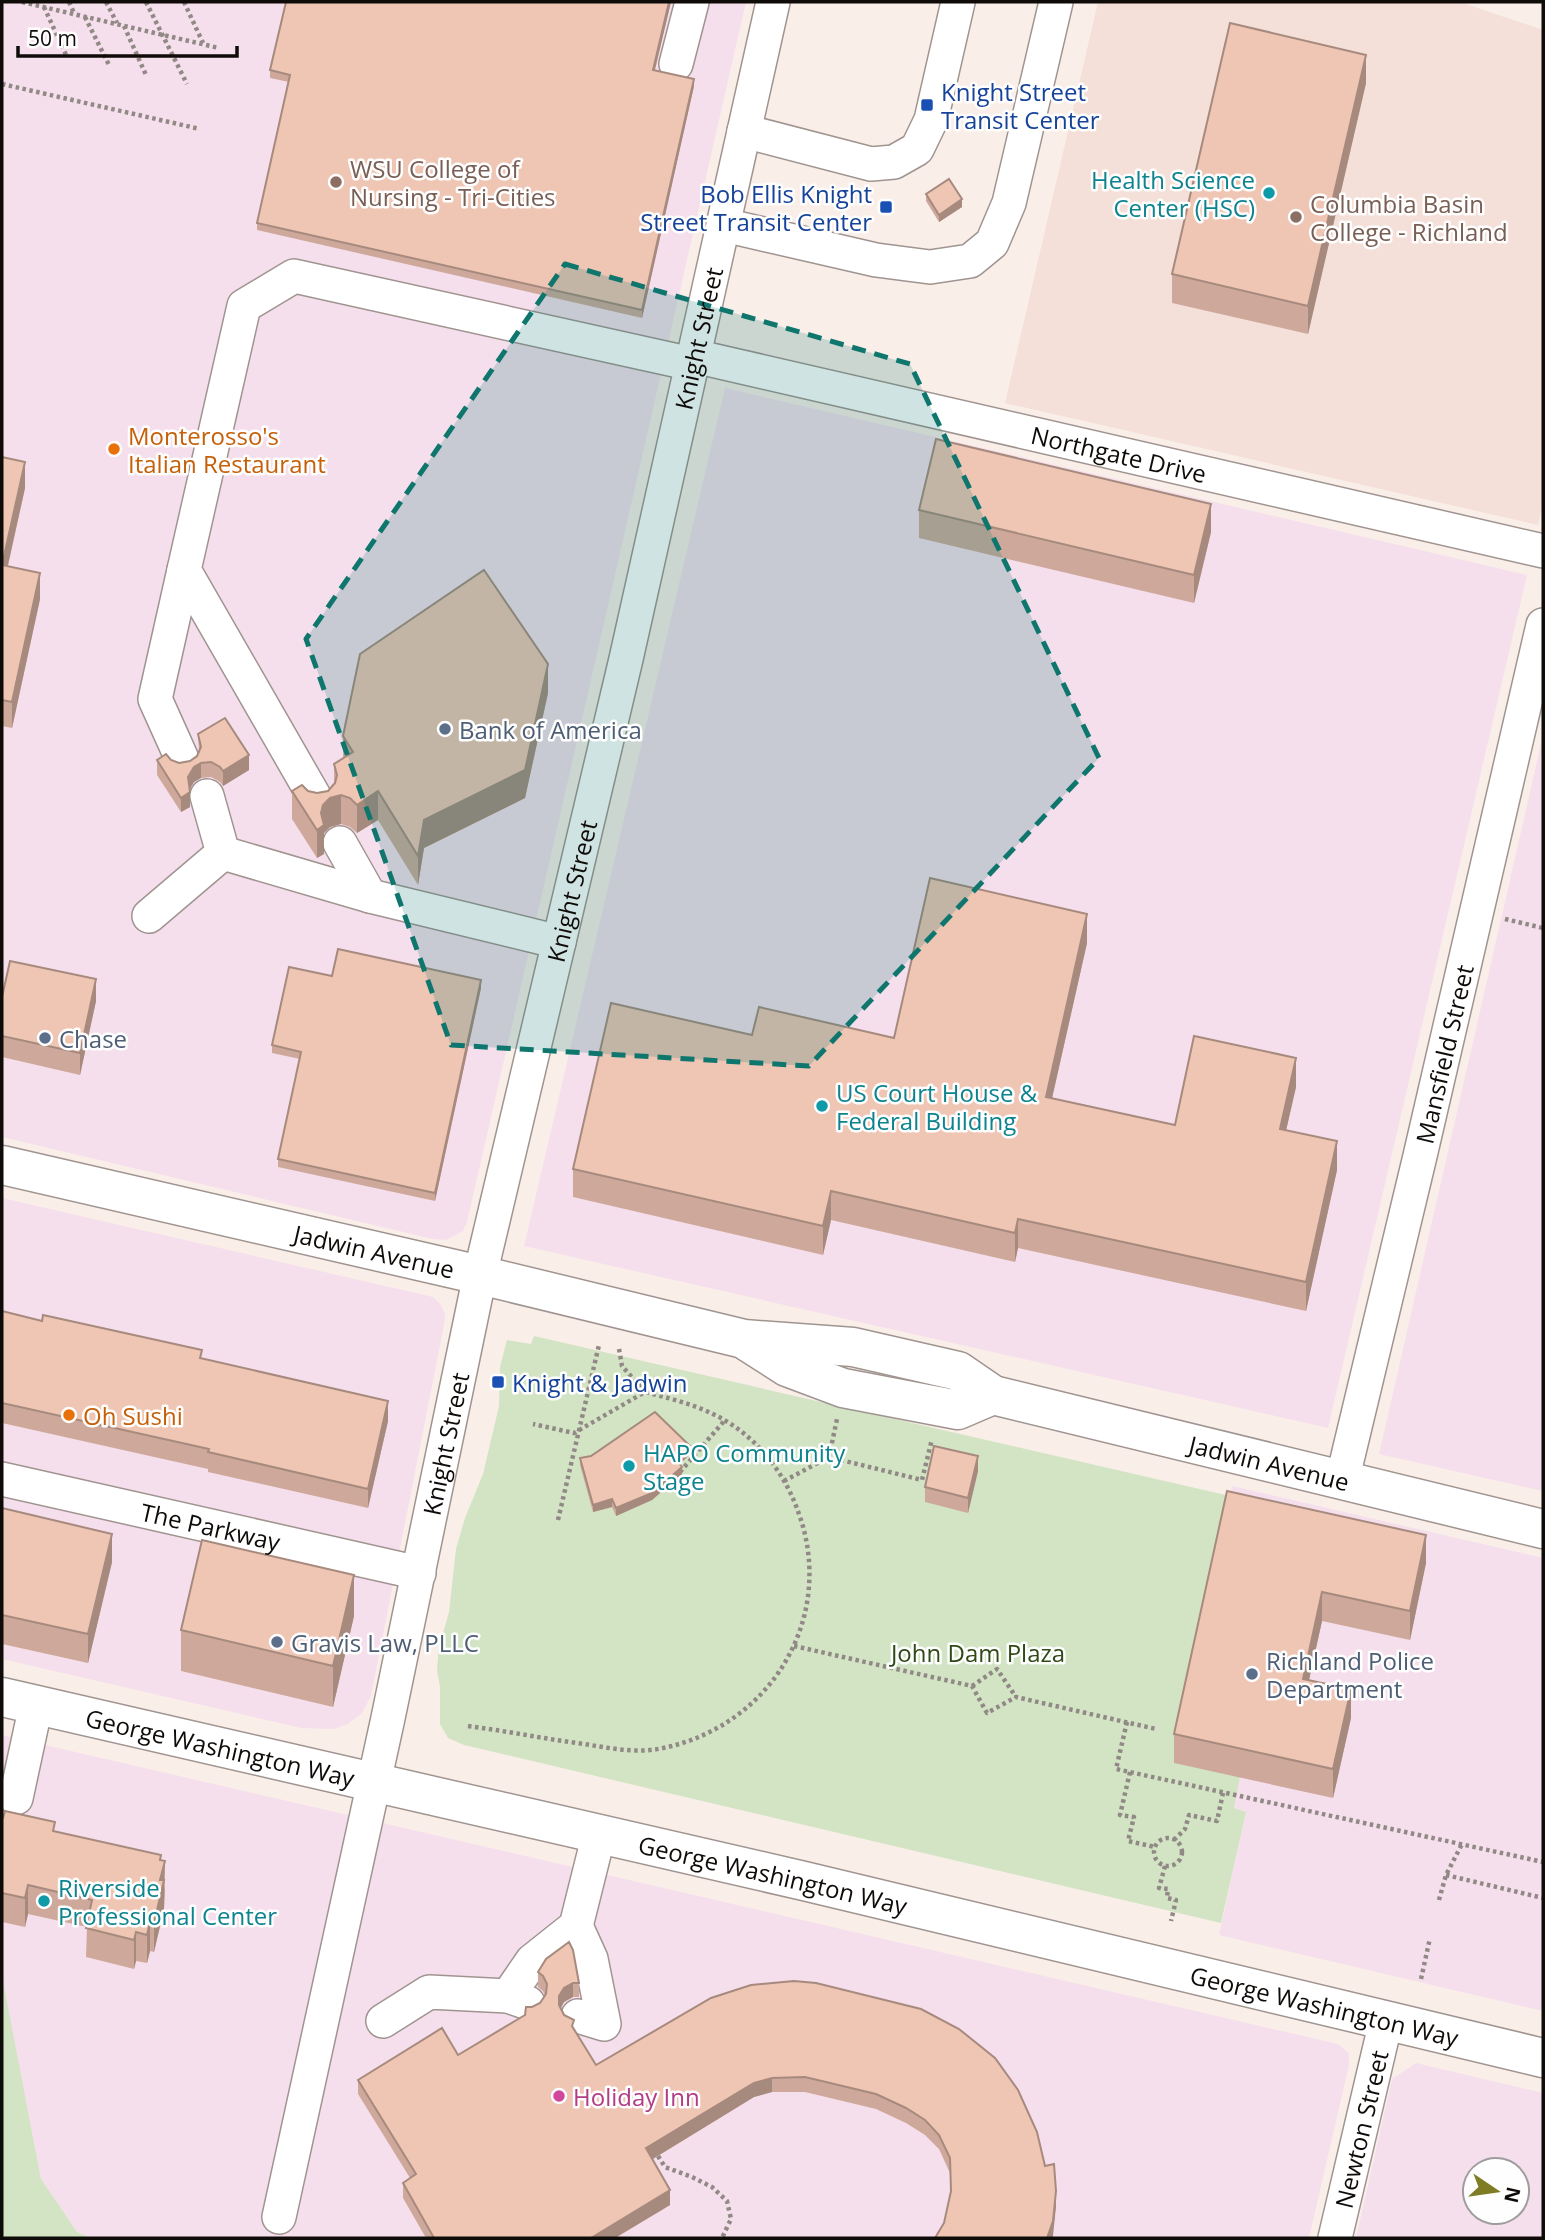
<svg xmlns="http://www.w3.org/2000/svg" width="1545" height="2240" font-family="'Open Sans',sans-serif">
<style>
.commercial{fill:#f6dfec;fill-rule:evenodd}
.built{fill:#f4e0d8}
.green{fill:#d2e4c4}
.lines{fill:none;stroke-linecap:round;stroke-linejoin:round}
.minor-casing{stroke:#a09490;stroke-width:36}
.major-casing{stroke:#a09490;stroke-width:41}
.path{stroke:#918985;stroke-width:4.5;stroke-dasharray:3.5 3.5;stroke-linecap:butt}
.minor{stroke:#fff;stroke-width:33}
.major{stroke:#fff;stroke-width:38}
.wall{fill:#cea99b}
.shaded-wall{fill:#a78a7e}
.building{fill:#efc5b4;stroke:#a78a7e;stroke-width:2}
.marked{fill:#0f766e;fill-opacity:0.2;stroke:#0f766e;stroke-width:5;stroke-dasharray:14 9;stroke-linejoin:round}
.transit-dot{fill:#1a4fb4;stroke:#fefefe;stroke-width:2.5}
.education-dot{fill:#8d6e63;stroke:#fefefe;stroke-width:2.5}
.culture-dot{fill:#0f9aa8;stroke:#fefefe;stroke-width:2.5}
.food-dot{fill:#e8710a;stroke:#fefefe;stroke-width:2.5}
.service-dot{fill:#5c6f8a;stroke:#fefefe;stroke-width:2.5}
.hotel-dot{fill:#d1479c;stroke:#fefefe;stroke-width:2.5}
.labels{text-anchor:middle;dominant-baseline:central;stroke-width:5;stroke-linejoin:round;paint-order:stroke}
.transit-label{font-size:24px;fill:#164399;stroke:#fefefe;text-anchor:start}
.education-label{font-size:24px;fill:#785e54;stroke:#fefefe;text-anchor:start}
.culture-label{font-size:24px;fill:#0d838f;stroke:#fefefe;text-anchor:start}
.street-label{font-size:24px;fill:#0f0b09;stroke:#fefefe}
.food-label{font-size:24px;fill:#c56008;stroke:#fefefe;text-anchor:start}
.service-label{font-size:24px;fill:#4e5e75;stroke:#fefefe;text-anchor:start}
.park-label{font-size:24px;fill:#304916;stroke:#fefefe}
.hotel-label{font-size:24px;fill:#b23c85;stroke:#fefefe;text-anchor:start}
</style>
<rect width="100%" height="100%" fill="#faeee9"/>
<g class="commercial">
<polygon points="2,2 746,2 467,1222 463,1231 446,1240 433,1239 2,1137"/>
<polygon points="725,388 1527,575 1328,1428 524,1246"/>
<polygon points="1543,735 1543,1491 1379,1454"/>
<polygon points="2,1198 433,1297 441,1305 445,1314 444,1325 371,1696 362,1713 348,1724 333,1729 301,1728 2,1659"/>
<polygon points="1232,1486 1543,1558 1543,2011 1219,1935 1246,1812 1234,1808 1240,1778 1174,1763"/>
<polygon points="2,1735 1338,2044 1349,2053 1349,2065 1309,2238 90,2238 77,2232 41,2179 2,1975"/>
<path d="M1416 2063 1543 2093V2238H1356L1392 2079ZM1517 2170V2212H1475V2170Z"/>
</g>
<polygon class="built" points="1098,2 1460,2 1543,30 1543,502 1538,525 1005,403"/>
<g class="green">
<polygon points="534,1336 1230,1496 1175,1763 1240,1777 1234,1808 1246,1812 1221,1923 464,1745 448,1738 440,1724 440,1687 437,1670 439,1647 449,1612 456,1549 465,1518 483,1474 499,1406 500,1367 507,1340 531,1344"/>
<polygon points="2,1975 41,2179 77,2232 90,2238 2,2238"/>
</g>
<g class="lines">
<defs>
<g id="minor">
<polyline points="676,64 692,2"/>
<polyline points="744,131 871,164 894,162 917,149 931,120 958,2"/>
<polyline points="724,225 876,260 930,267 970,261 992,243 1009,203 1056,2"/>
<path id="s1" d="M694 356 1543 551"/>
<polyline points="182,759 155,699 184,570"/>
<polyline points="207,796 223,853 370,896"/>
<polyline points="318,803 184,570 244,306 294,276 692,364"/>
<polyline points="340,843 370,896 559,942"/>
<polyline points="149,916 223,853"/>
<path id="s2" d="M2 1479 419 1573"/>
<path id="s3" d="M1342 1481 1420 1156 1543 625"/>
<polyline points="16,1798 36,1705"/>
<polyline points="576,1926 591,1959 604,2024 578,2016"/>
<polyline points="508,1996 532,1961 576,1926 599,1834"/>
<polyline points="383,2021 429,1992 508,1996 528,2003"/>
<path id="s4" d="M279 2217 388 1718 480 1275 626 659 773 2"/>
<path id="s5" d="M1335 2238 1386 2021"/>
</g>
<g id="major">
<path id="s6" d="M2 1165 480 1275 744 1339 853 1347 958 1371 993 1395 1543 1529"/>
<polyline points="748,1342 787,1367 843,1388 958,1410 993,1395"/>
<path id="s7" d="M2 1697 804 1881 1543 2058"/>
</g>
</defs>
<use href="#minor" class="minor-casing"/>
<use href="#major" class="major-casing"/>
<g class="path">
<polyline points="22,2 219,48"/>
<polyline points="69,2 74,13"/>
<polyline points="106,2 117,23"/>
<polyline points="146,2 187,84"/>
<polyline points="184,2 203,43"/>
<polyline points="44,7 67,57"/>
<polyline points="85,17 110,67"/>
<polyline points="124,26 146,75"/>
<polyline points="2,84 200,129"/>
<polyline points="1505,919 1543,928"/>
<polyline points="619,1349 622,1366 645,1392"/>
<polyline points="829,1457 837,1419"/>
<polyline points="680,1472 725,1420"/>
<polyline points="784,1481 829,1457 922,1480 932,1439"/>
<polyline points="558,1520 599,1345"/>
<polyline points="794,1646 972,1686 987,1713 1016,1697 1156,1729"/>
<polyline points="972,1686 997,1669 1016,1697"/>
<polyline points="1127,1722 1116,1769 1543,1862"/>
<path d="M468 1726C507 1731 545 1739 584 1744 610 1748 636 1754 663 1748 771 1726 836 1618 799 1514 788 1482 769 1453 742 1432 713 1409 680 1401 645 1392L574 1433 533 1424"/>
<polyline points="1130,1772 1120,1815 1134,1817 1128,1841 1155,1847"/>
<circle cx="1168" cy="1852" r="14"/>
<polyline points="1174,1840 1185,1829 1189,1815 1217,1821 1223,1793"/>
<polyline points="1165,1866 1159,1888 1168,1889 1167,1898 1176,1900 1171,1921"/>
<polyline points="1446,1875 1543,1898"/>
<polyline points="1439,1900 1446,1875 1462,1844"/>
<polyline points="1421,1979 1430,1938"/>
<polyline points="658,2156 665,2167 692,2177 712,2187 727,2201 731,2219 722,2238"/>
</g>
<use href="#minor" class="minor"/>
<use href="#major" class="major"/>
</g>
<g class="wall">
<polygon points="286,2 671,2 655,70 694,86 642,318 257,230 257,223 289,82 270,78 270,70"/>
<polygon points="1366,83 1308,334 1172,303 1172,274"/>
<polygon points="926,194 962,207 939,222 926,201"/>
<polygon points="2,457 25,488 8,566 40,599 12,728 2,726"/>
<polygon points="919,510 1211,532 1194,603 919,538"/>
<polygon points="548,693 525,798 424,848 418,885 378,820 357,833 350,827 341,824 330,827 324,833 324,854 317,858 292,819 292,791 308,791 317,793 328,791 334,784 334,764 343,759 343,736"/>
<polygon points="198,734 249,770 223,786 220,782 211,777 201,778 194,782 190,789 190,807 181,812 157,775 157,760 179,763 190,761 197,756 199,751"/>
<polygon points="1543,878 1543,907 1542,907 1542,885"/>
<polygon points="1087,943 1052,1098 1175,1125 1296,1087 1286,1130 1337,1170 1306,1311 1018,1248 1015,1262 831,1220 823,1255 573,1197 573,1169 752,1035 894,1038"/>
<polygon points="332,976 481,988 435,1201 278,1167 278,1159 300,1059 272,1053 272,1045"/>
<polygon points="2,997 96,1001 80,1075 2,1057"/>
<polygon points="2,1311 202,1358 388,1421 368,1508 208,1472 208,1469 2,1423"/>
<polygon points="690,1454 680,1464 682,1474 652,1500 616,1516 612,1507 593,1512 580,1465 580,1458"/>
<polygon points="978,1471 968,1513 925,1502 925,1487"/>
<polygon points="1227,1491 1426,1563 1410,1640 1322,1621 1309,1680 1351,1718 1333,1798 1174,1763 1174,1734"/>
<polygon points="2,1508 112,1562 88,1663 2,1644"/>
<polygon points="354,1616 333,1707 181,1671 181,1630"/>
<polygon points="2,1818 55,1831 161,1860 165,1890 164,1909 154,1952 150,1951 147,1963 136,1961 134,1969 86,1957 87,1927 28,1914 25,1927 2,1922"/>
<polygon points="538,1972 579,1983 579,1997 573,1997 564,2002 561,2008 596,2065 711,1998 1045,2166 1056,2206 1052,2238 935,2238 944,2223 951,2193 950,2173 939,2149 925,2135 906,2123 876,2109 805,2092 772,2092 754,2097 653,2159 670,2205 615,2238 426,2238 403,2198 403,2183 410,2178 358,2094 358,2080 458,2055 525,2015 532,2007 540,2003 545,1996 543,1991 538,1987"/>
</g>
<g class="shaded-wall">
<polygon points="669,2 671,2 653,77 653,70"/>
<polygon points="1366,55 1366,83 1308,334 1308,306"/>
<polygon points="694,79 694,86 642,318 642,310"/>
<polygon points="962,199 962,207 939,222 939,215"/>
<polygon points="25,462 25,488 2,591 2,565"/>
<polygon points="1211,504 1211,532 1194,603 1194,575"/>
<polygon points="40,573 40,599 12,728 12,702"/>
<polygon points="548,664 548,693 525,798 424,848 418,885 418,856 424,820"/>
<polygon points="249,755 249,770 223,786 223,771"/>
<polygon points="201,763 201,778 194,782 188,792 188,777 194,767"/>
<polygon points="378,791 378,820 357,833 357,805"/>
<polygon points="190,792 190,807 181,812 181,798"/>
<polygon points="341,795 341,824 330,827 324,833 324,854 317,858 317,830 323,805 330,798"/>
<polygon points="1087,914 1087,943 1046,1125 1046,1097"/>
<polygon points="96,979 96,1001 80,1075 80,1053"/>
<polygon points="481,980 481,988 435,1201 435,1193"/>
<polygon points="1296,1058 1296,1087 1280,1157 1280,1129"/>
<polygon points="1337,1141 1337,1170 1306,1311 1306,1282"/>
<polygon points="831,1191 831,1220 823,1255 823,1226"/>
<polygon points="1018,1219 1018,1248 1015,1262 1015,1233"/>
<polygon points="388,1401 388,1421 368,1508 368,1489"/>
<polygon points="690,1446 690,1454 677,1467 677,1460"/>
<polygon points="978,1456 978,1471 968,1513 968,1498"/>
<polygon points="682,1467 682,1474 652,1500 616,1516 616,1508"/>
<polygon points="612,1499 612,1507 593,1512 593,1505"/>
<polygon points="112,1534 112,1562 88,1663 88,1634"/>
<polygon points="1426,1535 1426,1563 1410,1640 1410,1611"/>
<polygon points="354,1575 354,1616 333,1707 333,1666"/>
<polygon points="1322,1592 1322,1621 1303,1707 1303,1679"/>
<polygon points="1351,1689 1351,1718 1333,1798 1333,1769"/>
<polygon points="161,1855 161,1879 165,1861 164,1909 154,1952 154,1923"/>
<polygon points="28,1885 28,1914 25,1927 25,1898"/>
<polygon points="150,1922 150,1951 147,1963 147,1935"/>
<polygon points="136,1932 136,1961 134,1969 134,1940"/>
<polygon points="573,1983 573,1997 564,2002 559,2011 559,1996 564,1988"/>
<polygon points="772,2078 772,2092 754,2097 646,2163 646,2148 754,2083"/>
<polygon points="670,2190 670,2205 615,2238 591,2238"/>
<polygon points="1056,2191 1056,2206 1053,2236 1052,2238 1047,2238"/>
</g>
<g class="building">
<polygon points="286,2 669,2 653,70 694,79 642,310 257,223 290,75 270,70"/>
<polygon points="1230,23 1366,55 1308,306 1172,274"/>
<polygon points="949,179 962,199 939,215 926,194"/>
<polygon points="936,439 1211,504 1194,575 919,510"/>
<polygon points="2,457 25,462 2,565 40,573 12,702 2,700"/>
<polygon points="484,570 548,664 525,770 424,820 418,856 378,791 357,805 350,798 341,795 330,798 323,805 321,813 324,825 317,830 292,791 302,785 308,791 317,793 328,791 335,783 337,775 334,764 353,752 343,736 360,654"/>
<polygon points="225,718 249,755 223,771 220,767 211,762 201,763 194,767 188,777 190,792 181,798 157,760 166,754 171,760 179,763 190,761 197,756 201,747 198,734"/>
<polygon points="930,878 1087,914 1046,1097 1175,1125 1194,1036 1296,1058 1280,1129 1337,1141 1306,1282 1018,1219 1015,1233 831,1191 823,1226 573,1169 611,1003 752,1035 759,1007 894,1038"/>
<polygon points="338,949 481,980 435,1193 278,1159 301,1052 272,1045 289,967 332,976"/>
<polygon points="10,961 96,979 80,1053 2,1036 2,997"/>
<polygon points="2,1311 42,1321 43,1315 202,1350 200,1358 388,1401 368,1489 208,1452 209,1449 2,1403"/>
<polygon points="655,1412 690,1446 677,1460 682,1467 652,1493 616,1508 612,1499 593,1505 580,1458 591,1456"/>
<polygon points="934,1446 978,1456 968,1498 925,1487"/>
<polygon points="1227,1491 1426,1535 1410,1611 1322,1592 1303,1679 1351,1689 1333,1769 1174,1734"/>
<polygon points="2,1508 112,1534 88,1634 2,1615"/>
<polygon points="202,1540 354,1575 333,1666 181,1630"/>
<polygon points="5,1811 55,1822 53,1831 161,1855 160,1860 165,1861 160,1880 164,1880 154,1923 150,1922 147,1935 136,1932 134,1940 86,1928 92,1900 28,1885 25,1898 2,1893 2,1818 3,1818"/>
<polygon points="569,1942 573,1950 579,1983 573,1983 564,1988 559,1996 559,2005 564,2015 574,2020 572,2026 596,2065 711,1998 751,1985 794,1981 816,1983 921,2009 959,2029 995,2058 1018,2090 1037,2132 1045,2166 1054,2164 1056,2191 1053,2221 1047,2238 935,2238 944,2223 951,2191 950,2158 939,2135 925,2120 906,2108 876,2094 805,2077 772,2078 754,2083 646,2148 670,2190 591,2238 434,2238 403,2183 416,2174 358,2080 442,2028 458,2055 525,2015 526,2007 532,2007 540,2003 546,1994 547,1984 543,1976 538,1972 546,1959"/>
</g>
<path class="marked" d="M565 264 910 364 1099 758 809 1066 451 1045 306 639Z"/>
<g class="transit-dot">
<rect x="920" y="98" width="14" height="14" rx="3.5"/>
<rect x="879" y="200" width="14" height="14" rx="3.5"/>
<rect x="491" y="1375" width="14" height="14" rx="3.5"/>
</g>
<g class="education-dot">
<circle cx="336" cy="182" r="7"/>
<circle cx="1296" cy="217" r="7"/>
</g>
<g class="culture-dot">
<circle cx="1269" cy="193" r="7"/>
<circle cx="822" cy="1106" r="7"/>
<circle cx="629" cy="1466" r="7"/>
<circle cx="44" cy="1901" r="7"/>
</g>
<g class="food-dot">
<circle cx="114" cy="449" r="7"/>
<circle cx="69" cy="1415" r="7"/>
</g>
<g class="service-dot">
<circle cx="445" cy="729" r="7"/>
<circle cx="45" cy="1038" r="7"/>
<circle cx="277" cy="1642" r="7"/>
<circle cx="1252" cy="1674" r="7"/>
</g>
<circle class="hotel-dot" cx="559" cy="2096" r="7"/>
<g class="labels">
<g class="transit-label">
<text x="941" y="91">Knight Street<tspan x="941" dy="28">Transit Center</tspan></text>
<text x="872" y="193" text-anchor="end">Bob Ellis Knight<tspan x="872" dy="28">Street Transit Center</tspan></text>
<text x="512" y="1382">Knight &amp; Jadwin</text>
</g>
<g class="education-label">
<text x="350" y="168">WSU College of<tspan x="350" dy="28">Nursing - Tri-Cities</tspan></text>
<text x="1310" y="203">Columbia Basin<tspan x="1310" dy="28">College - Richland</tspan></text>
</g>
<g class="culture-label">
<text x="1255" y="179" text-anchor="end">Health Science<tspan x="1255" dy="28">Center (HSC)</tspan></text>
<text x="836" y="1092">US Court House &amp;<tspan x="836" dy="28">Federal Building</tspan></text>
<text x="643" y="1452">HAPO Community<tspan x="643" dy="28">Stage</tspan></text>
<text x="58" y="1887">Riverside<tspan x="58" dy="28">Professional Center</tspan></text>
</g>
<g class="street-label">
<text stroke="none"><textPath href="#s4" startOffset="1925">Knight Street</textPath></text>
<text stroke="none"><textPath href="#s1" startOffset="436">Northgate Drive</textPath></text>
<text stroke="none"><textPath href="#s4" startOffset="1358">Knight Street</textPath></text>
<text stroke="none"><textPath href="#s3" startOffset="439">Mansfield Street</textPath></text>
<text stroke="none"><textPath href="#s6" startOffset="382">Jadwin Avenue</textPath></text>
<text stroke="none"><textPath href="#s4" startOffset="791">Knight Street</textPath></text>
<text stroke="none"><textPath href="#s6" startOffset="1306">Jadwin Avenue</textPath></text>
<text stroke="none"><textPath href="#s2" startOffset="214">The Parkway</textPath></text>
<text stroke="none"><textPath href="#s7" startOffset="224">George Washington Way</textPath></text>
<text stroke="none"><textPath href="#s7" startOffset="791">George Washington Way</textPath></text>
<text stroke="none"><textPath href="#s7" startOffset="1358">George Washington Way</textPath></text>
<text stroke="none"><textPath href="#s5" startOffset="112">Newton Street</textPath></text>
</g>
<g class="food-label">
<text x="128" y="435">Monterosso's<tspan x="128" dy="28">Italian Restaurant</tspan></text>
<text x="83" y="1415">Oh Sushi</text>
</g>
<g class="service-label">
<text x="459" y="729">Bank of America</text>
<text x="59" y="1038">Chase</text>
<text x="291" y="1642">Gravis Law, PLLC</text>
<text x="1266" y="1660">Richland Police<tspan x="1266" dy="28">Department</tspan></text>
</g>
<g class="park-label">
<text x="978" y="1652">John Dam Plaza</text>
</g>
<g class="hotel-label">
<text x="573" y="2096">Holiday Inn</text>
</g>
</g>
<rect width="1545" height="2240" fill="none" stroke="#0f0b09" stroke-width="7"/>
<g transform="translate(1496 2191) rotate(103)"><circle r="33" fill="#fefefe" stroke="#9e9d9c" stroke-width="2"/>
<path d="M0-5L12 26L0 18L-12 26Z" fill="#7e7c24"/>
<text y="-10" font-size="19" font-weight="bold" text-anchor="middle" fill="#0f0b09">N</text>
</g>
<path d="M18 46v10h219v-10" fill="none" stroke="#0f0b09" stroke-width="3.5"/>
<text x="28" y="46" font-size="21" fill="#0f0b09" stroke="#fefefe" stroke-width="5" paint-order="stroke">50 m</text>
</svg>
